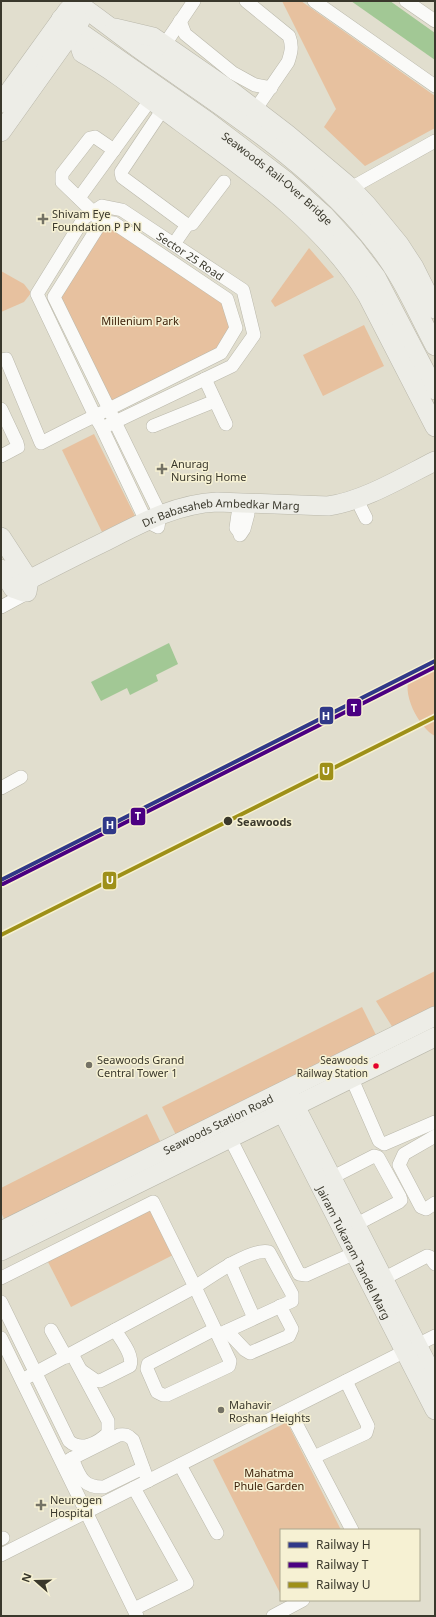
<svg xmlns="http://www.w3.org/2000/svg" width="436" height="1617" font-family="'Noto Sans',sans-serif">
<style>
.green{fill:#e7c19f}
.water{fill:#a2c895}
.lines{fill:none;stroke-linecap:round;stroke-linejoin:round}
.street-casing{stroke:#bab8ab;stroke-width:14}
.secondary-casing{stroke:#bab8ab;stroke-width:20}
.street{stroke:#fafaf8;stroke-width:13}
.secondary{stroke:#edede7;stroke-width:19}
.rail-1-casing{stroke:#f6f1d3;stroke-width:7}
.rail-2-casing{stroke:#f6f1d3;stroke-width:7}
.rail-3-casing{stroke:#f6f1d3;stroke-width:7}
.rail-1{stroke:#303888;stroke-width:4}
.rail-2{stroke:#4b0082;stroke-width:4}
.rail-3{stroke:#9e9018;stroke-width:4}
.poi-dot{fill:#747265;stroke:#f6f1d3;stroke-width:1.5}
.stop-dot{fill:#3a382c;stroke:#f6f1d3;stroke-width:1.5}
.bus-dot{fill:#e4002b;stroke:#f6f1d3;stroke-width:1.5}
.labels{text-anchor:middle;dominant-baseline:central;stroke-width:3;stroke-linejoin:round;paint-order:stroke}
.bus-label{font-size:10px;fill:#3a382c;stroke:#f6f1d3;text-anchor:end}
.street-label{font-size:11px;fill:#3a382c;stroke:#f6f1d3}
.poi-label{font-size:11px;fill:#3a382c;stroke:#f6f1d3;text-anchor:start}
.park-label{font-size:11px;fill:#3e220b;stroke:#f6f1d3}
.stop-label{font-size:11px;font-weight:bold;fill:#3a382c;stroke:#f6f1d3;text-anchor:start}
.line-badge{stroke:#f6f1d3;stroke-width:1.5}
.badge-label{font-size:11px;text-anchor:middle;font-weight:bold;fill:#fff}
</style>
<rect width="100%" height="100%" fill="#e1dece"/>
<g class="green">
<polygon points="282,1 301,1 435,96 435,128 365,166 324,127 336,109"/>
<polygon points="106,227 111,228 222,302 230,327 216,350 111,402 60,298 102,231"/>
<polygon points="309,248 334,277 275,307 271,301"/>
<polygon points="1,271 24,284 31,293 24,302 1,312"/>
<polygon points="364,325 384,366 323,396 303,355"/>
<polygon points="94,434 135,516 102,532 62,450"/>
<path d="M435 665V736C420 729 398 690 412 674 418 668 427 667 435 665Z"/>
<polygon points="435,971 435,1009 393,1028 376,1001"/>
<polygon points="362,1007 377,1037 177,1137 162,1107"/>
<polygon points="147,1114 161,1143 5,1221 1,1212 1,1188"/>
<polygon points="150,1208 173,1255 71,1307 47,1260"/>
<polygon points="287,1422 341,1530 281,1530 281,1595 213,1460"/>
</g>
<g class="water">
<polygon points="351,1 390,1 435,33 435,60"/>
<polygon points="169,643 178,664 156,675 158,681 130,695 127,688 101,701 91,682"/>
</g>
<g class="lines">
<defs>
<g id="street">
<path d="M246 1 289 36C293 46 291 53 288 62L255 110"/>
<polyline points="314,1 435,86"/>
<polyline points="406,1 435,21"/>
<polyline points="180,21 185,34 233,73 255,85 271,88"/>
<polyline points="165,44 194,1"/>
<polyline points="163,109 121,172 122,177 187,225"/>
<polyline points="351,188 435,141"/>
<polyline points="79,198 151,99"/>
<polyline points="97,218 92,211 62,182 62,174 90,138 95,137 114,150"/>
<polyline points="174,244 187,225 192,224 224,182"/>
<path id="s1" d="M1 360 6 359 41 443C64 431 86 420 109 409L221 353 236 328 227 299 114 223 105 222 98 227 54 297 109 409 115 422 160 514 158 527 146 521 102 428 95 416 37 294 84 218 102 206 122 210 243 290 254 335 232 366 115 422 102 428"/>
<polyline points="205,379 226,424"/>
<polyline points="1,409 17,443 18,447 1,456"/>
<polyline points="153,426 215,401"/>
<polyline points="361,508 366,518"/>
<polyline points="238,514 236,528 240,533"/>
<polyline points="240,535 244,529 248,514"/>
<polyline points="1,607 27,593"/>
<polyline points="1,788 21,777"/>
<polyline points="352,1079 379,1141 384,1144 435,1122"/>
<polyline points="435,1136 404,1154 399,1165 421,1207 426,1209 435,1203"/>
<polyline points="230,1138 299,1274 306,1275 355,1253"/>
<polyline points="331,1178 374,1156 378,1157 400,1197 401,1200 399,1202 355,1225"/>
<polyline points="230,1264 254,1318"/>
<polyline points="1,1278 153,1202 195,1287 22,1380"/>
<polyline points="383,1279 427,1256 430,1257 435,1264"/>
<path d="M1 1302 69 1441C81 1452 98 1443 108 1433V1421L72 1354"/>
<path d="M215 1329 148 1364 147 1369 157 1392 163 1395H167L229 1366 230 1361 195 1287C210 1277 252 1247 269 1252L292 1294V1301L218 1335"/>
<polyline points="51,1330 66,1357"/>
<polyline points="227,1331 245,1350 250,1353 289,1336 292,1329 280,1306"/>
<polyline points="1,1338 137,1616"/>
<path d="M82 1371 95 1380 100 1381 130 1366C134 1355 121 1340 115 1330"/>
<polyline points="289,1410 352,1530"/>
<polyline points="314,1457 366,1433 368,1426 346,1381"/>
<path d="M72 1458C79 1475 82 1488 104 1487L143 1468"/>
<path d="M63 1463 119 1435C125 1434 128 1435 133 1440L148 1481"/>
<polyline points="180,1465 217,1533"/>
<polyline points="1,1539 3,1538"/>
<polyline points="1,1555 435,1336"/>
<polyline points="134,1609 187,1583 134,1488"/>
<polyline points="273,1616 303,1600"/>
</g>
<g id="secondary">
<path d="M74 1C102 20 127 41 155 60 234 115 319 169 378 246 402 276 417 312 435 346"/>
<path id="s2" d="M61 19 207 121 286 181 324 215 354 248 376 277 435 390"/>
<polyline points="115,28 153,37 231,91 287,134 351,188 367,205 399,244 414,267 435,309"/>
<path d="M75 29 82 53C118 73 149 99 182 123 249 172 323 222 367 295L435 427"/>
<polyline points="1,103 68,10"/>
<polyline points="1,132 80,21"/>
<polyline points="1,537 29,580 27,592"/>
<polyline points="1,569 13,588 24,592"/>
<path id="s3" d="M13 588C42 573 71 558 100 544 138 525 174 504 217 502L328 506C364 501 403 477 435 461"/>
<polyline points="289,1094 435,1380"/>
<path id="s4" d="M277 1101 435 1410"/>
<path id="s5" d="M1 1231 435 1016"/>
<polyline points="1,1251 435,1037"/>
</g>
</defs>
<use href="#street" class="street-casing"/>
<use href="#secondary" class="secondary-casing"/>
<use href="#street" class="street"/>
<use href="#secondary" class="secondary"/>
<defs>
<polyline id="rail-1" points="1,880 435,661"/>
<polyline id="rail-2" points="3,884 435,667"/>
<polyline id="rail-3" points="1,935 435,717"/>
</defs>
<use href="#rail-1" class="rail-1-casing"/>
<use href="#rail-2" class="rail-2-casing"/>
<use href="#rail-3" class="rail-3-casing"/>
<use href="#rail-1" class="rail-1"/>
<use href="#rail-2" class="rail-2"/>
<use href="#rail-3" class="rail-3"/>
</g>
<g class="poi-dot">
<path d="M41 213h4v4h4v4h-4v4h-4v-4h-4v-4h4z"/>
<path d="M160 463h4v4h4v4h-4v4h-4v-4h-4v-4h4z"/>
<circle cx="89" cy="1065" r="4"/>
<circle cx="221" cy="1410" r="4"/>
<path d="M39 1499h4v4h4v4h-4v4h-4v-4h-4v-4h4z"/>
</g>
<circle class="stop-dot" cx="228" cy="821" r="5"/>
<circle class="bus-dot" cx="376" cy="1066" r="3.5"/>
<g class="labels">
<g class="bus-label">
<text x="368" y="1060">Seawoods<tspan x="368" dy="13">Railway Station</tspan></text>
</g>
<g class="street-label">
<text stroke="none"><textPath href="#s2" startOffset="269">Seawoods Rail-Over Bridge</textPath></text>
<text stroke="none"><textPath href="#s1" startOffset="1327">Sector 25 Road</textPath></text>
<text stroke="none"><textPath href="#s3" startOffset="225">Dr. Babasaheb Ambedkar Marg</textPath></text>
<text stroke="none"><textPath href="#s5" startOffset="242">Seawoods Station Road</textPath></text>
<text stroke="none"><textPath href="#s4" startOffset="170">Jairam Tukaram Tandel Marg</textPath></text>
</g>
<g class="poi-label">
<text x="52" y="213">Shivam Eye<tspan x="52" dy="13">Foundation P P N</tspan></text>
<text x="171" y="463">Anurag<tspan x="171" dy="13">Nursing Home</tspan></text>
<text x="97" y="1059">Seawoods Grand<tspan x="97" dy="13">Central Tower 1</tspan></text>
<text x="229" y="1404">Mahavir<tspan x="229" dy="13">Roshan Heights</tspan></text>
<text x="50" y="1499">Neurogen<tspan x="50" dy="13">Hospital</tspan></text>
</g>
<g class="park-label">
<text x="140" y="320">Millenium Park</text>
<text x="269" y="1472">Mahatma<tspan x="269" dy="13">Phule Garden</tspan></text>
</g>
<g class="stop-label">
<text x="237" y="821">Seawoods</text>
</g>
</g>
<g class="line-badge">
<rect x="346" y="698" width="16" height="19" rx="4" fill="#4b0082"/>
<rect x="319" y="706" width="15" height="19" rx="4" fill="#303888"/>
<rect x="319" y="762" width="15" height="19" rx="4" fill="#9e9018"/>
<rect x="130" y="807" width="16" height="19" rx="4" fill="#4b0082"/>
<rect x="102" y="816" width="15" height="19" rx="4" fill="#303888"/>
<rect x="102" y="871" width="15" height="19" rx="4" fill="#9e9018"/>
</g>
<g class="badge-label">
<text x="354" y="712">T</text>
<text x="326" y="720">H</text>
<text x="326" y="775">U</text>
<text x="138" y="820">T</text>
<text x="110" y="829">H</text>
<text x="110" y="884">U</text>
</g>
<rect width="436" height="1617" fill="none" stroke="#3a382c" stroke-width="4"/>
<rect x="280" y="1529" width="140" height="72" fill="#f6f1d3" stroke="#aba790"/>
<rect x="288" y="1542" width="20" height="6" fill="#303888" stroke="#aba790"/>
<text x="316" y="1549" font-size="12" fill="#3a382c">Railway H</text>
<rect x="288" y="1562" width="20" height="6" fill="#4b0082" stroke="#aba790"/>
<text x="316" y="1569" font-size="12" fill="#3a382c">Railway T</text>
<rect x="288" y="1582" width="20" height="6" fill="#9e9018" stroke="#aba790"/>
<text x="316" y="1589" font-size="12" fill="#3a382c">Railway U</text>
<g transform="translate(36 1581) rotate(290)" stroke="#f6f1d3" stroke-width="3" paint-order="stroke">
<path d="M0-3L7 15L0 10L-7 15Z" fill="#3a382c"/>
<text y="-6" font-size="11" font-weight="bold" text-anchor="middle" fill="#3a382c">N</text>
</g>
</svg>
